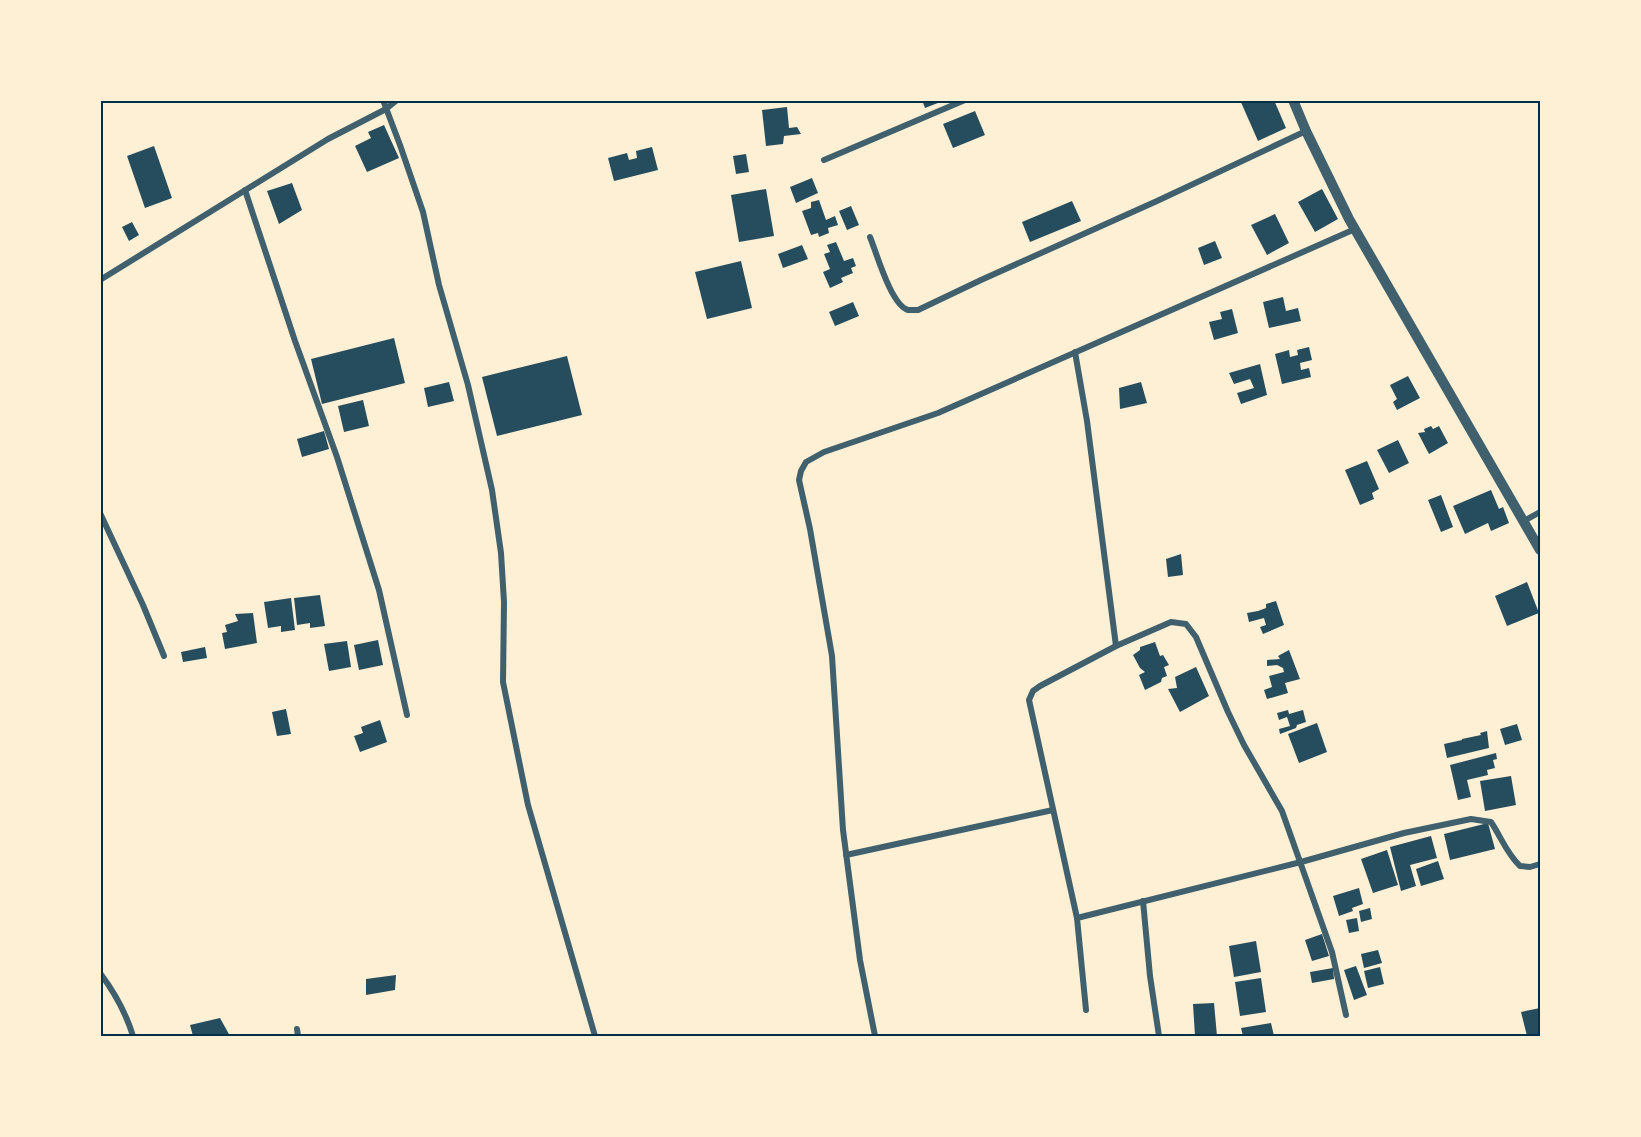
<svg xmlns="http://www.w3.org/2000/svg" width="1641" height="1137" font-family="'Work Sans',sans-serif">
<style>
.building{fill:#264d5e}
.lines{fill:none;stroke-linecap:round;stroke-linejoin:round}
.minor{stroke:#3f606c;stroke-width:6}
.tertiary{stroke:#3f606c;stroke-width:10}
.neatline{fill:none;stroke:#003049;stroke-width:2}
</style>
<rect width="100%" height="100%" fill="#fdf0d5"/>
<g class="building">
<polygon points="922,100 943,100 943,101 925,108"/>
<polygon points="1240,100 1274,100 1286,128 1258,141"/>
<polygon points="787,107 789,128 797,127 801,134 784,136 783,144 766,146 762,110"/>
<polygon points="975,111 985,135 953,148 943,124"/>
<polygon points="384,125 399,158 367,172 355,146 371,138 368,132"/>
<polygon points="154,146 172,198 145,208 127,156"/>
<polygon points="652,147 658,170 614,181 608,158 627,153 629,160 637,158 636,151"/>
<polygon points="746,154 749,172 736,174 733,156"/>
<polygon points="812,178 818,193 796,203 790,187"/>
<polygon points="292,183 302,210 279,224 267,191"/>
<polygon points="766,189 774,236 739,242 731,195"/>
<polygon points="1322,189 1338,219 1315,232 1298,202"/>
<polygon points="819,200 826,220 835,216 838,225 828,228 829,233 819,237 818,233 811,235 802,211 811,208 811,202"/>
<polygon points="1072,201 1081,221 1030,242 1022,222"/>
<polygon points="851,206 859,225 847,230 839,211"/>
<polygon points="1275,214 1289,243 1267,255 1251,225"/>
<polygon points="132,222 139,235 129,241 122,227"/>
<polygon points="1215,241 1222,258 1204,265 1198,248"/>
<polygon points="836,242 844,261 853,258 856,266 851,268 853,273 841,278 843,282 830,288 823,272 830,269 824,254 830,252 827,245"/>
<polygon points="802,245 808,259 783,268 778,254"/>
<polygon points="741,261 752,308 707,319 695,272"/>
<polygon points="1283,297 1286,311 1298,308 1301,321 1269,328 1263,302"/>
<polygon points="853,302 859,316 835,326 829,312"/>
<polygon points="1232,309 1238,333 1214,340 1209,322 1222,319 1220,312"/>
<polygon points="394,338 405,383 322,404 311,359"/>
<polygon points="1309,347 1312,360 1300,363 1301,370 1309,368 1311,377 1282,384 1275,354 1289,350 1290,357 1298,355 1297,350"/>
<polygon points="567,356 582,415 497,436 482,377"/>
<polygon points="1260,364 1267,395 1241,404 1237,393 1254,388 1250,379 1234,384 1229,373"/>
<polygon points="1408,376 1420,398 1397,410 1393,402 1397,399 1390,385"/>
<polygon points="449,382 454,401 428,407 424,388"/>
<polygon points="1141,382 1147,403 1120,409 1119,388"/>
<polygon points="363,400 369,426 344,432 338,406"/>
<polygon points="1431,426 1433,429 1439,426 1448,443 1429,454 1418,433 1425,432 1424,429"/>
<polygon points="324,431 329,449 302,457 297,439"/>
<polygon points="1398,440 1409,463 1389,473 1377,450"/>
<polygon points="1367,461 1379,489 1372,493 1374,499 1360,505 1345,470"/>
<polygon points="1491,490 1499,509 1503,507 1509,523 1491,531 1488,523 1465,534 1453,506"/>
<polygon points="1441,495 1453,527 1441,532 1428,500"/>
<polygon points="1181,554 1183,575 1168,577 1166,559"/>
<polygon points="1527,582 1539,613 1507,626 1495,596"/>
<polygon points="320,595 325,626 310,628 310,623 297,625 294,598"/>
<polygon points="291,598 295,630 281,632 281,626 268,628 264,602"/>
<polygon points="1276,601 1284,625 1263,634 1260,627 1266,625 1264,618 1249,622 1247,613 1258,611 1266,608 1266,604"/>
<polygon points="253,613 257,643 225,649 222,633 227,632 225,625 238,621 235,614"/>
<polygon points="378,640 383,665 359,670 354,645"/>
<polygon points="347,641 351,667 329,671 324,644"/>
<polygon points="1155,642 1160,656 1163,655 1169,665 1164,667 1167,676 1162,678 1161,682 1145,690 1139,675 1145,672 1140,668 1133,655 1140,650 1140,647"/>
<polygon points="205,647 207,658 183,662 181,652"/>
<polygon points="1289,650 1300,679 1285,683 1288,693 1267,699 1264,690 1272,687 1269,676 1284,672 1283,668 1277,665 1267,666 1267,660 1280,659 1278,656"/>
<polygon points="1196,667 1209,696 1180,712 1168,689 1177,688 1175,677"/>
<polygon points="286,709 291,734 277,736 272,712"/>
<polygon points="1288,710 1289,714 1303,710 1306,722 1297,725 1296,728 1280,734 1279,729 1290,726 1287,717 1279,720 1277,713"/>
<polygon points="380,720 387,742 360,752 354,736 363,733 361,727"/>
<polygon points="1317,723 1327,752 1299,763 1288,734"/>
<polygon points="1517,724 1522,740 1505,745 1500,729"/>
<polygon points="1487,731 1489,748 1447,758 1444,744 1462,740 1462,739 1481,735 1480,733"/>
<polygon points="1496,753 1497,759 1493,760 1495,768 1487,770 1488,775 1467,780 1471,797 1458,800 1450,765"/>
<polygon points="1511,776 1516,805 1485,811 1480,781"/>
<polygon points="1488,823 1495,849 1450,860 1444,834"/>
<polygon points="1431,836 1437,858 1410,865 1416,886 1401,891 1390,847"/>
<polygon points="1387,850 1398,885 1373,893 1361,859"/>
<polygon points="1438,861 1444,879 1421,886 1416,869"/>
<polygon points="1359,888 1363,904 1352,908 1353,911 1339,916 1333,896"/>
<polygon points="1370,908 1372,919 1361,922 1359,911"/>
<polygon points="1357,918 1359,931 1349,933 1346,920"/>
<polygon points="1322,934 1329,956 1312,961 1305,940"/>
<polygon points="1256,941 1261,972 1234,977 1229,946"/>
<polygon points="1378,950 1382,963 1364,968 1361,954"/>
<polygon points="1356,966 1367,995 1354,1000 1344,970"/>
<polygon points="1380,967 1384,984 1368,988 1364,971"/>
<polygon points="1333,968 1334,979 1312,983 1310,972"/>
<polygon points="396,975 395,990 366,995 366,979"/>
<polygon points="1261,978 1266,1012 1240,1016 1235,982"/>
<polygon points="1214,1003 1217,1036 1195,1036 1193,1004"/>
<polygon points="1540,1008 1540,1036 1527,1036 1521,1012"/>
<polygon points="220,1018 230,1036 193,1036 190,1025"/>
<polygon points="1271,1023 1274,1036 1243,1036 1241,1028"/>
</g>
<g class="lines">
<g class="minor">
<polyline points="383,100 400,145 423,212 439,285 468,385 492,490 501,553 504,602 503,682 528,805 595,1036"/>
<polyline points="824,160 965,100"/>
<polyline points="245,190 295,341 337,457 379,590 407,715"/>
<path d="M870 237C877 254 891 305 908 310 911 310 915 310 918 310L981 280 1157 201 1306 131"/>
<polyline points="100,280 328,139 386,109 397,100"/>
<polyline points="1075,352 1087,421 1116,646"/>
<polyline points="100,513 143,605 164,656"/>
<polyline points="1524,521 1540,512"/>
<polyline points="846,855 1053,810"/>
<polyline points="1143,901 1150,976 1159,1036"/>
<path d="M1077 918 1301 862 1404 833 1471 819 1491 822C1501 837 1507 854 1520 866L1530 867 1540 864"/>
<path d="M100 973C115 993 126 1013 133 1036"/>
<polyline points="1086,1010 1077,918 1029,700 1033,691 1040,686 1116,646 1171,622 1186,624 1196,637 1228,712 1244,745 1282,811 1332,952 1346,1015"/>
<polyline points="297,1029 298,1036"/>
<polyline points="875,1036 860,960 843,830 832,656 810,529 799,480 801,471 806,462 824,452 938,413 1355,229"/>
</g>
<polyline class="tertiary" points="1293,100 1306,131 1349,219 1540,550"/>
</g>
<rect width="1641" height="1137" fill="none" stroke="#fdf0d5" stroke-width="204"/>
<rect x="102" y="102" width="1437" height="933" class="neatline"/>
</svg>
